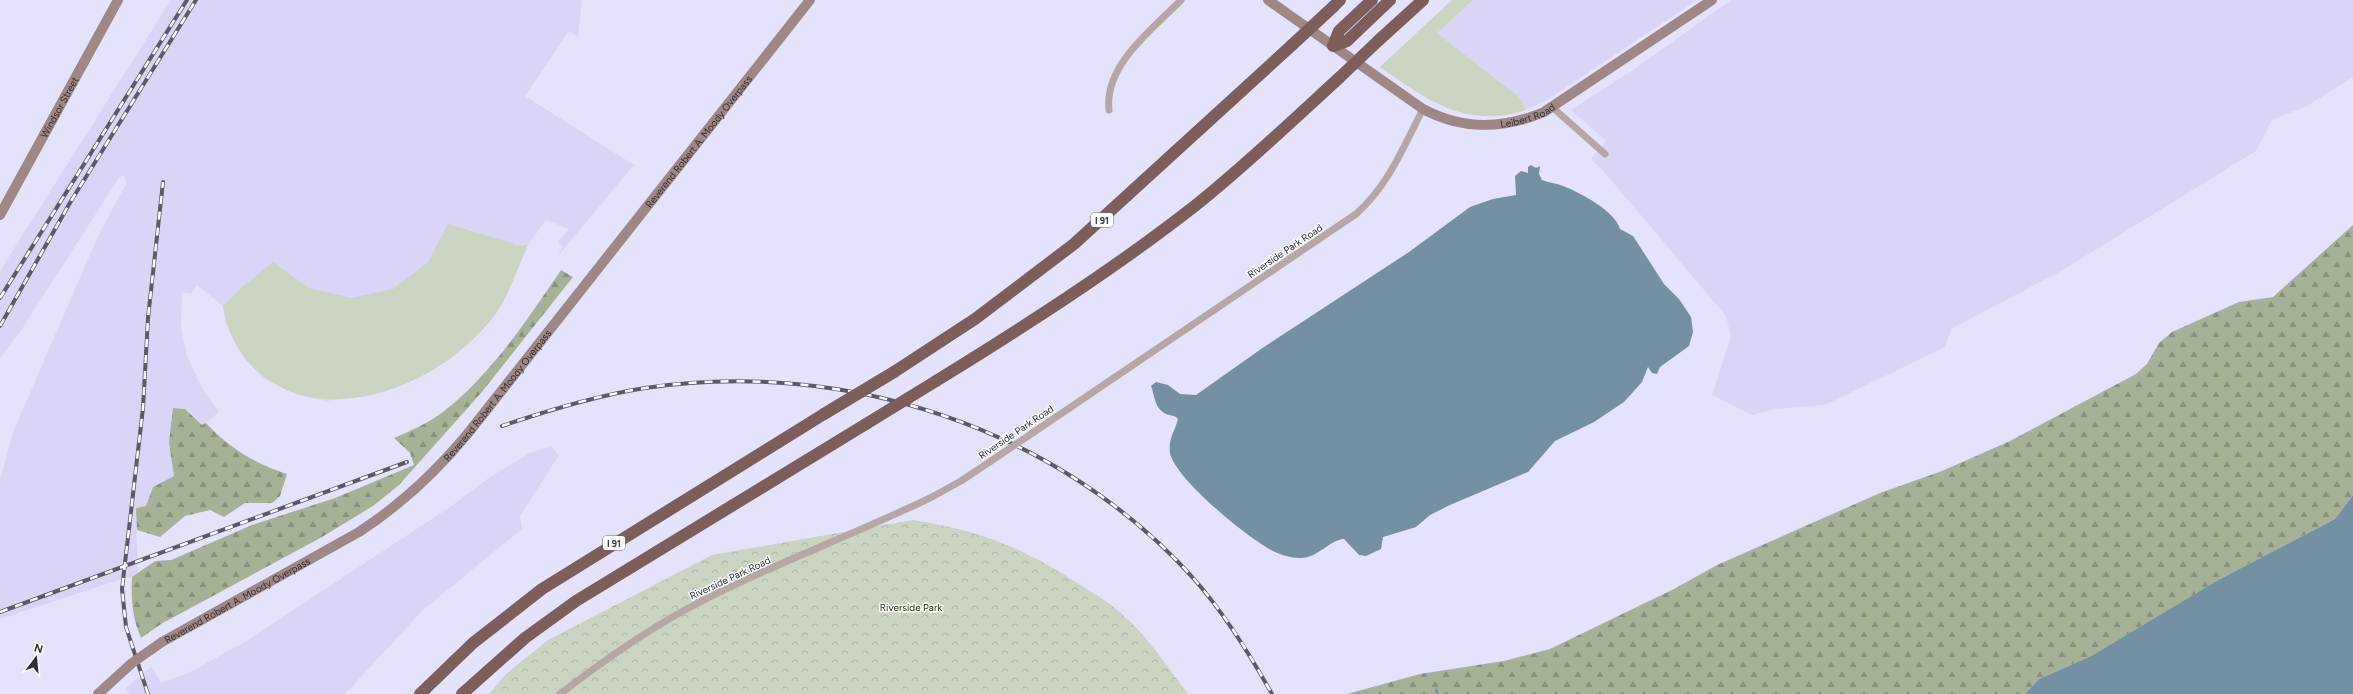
<svg xmlns="http://www.w3.org/2000/svg" width="2353" height="694" font-family="Figtree,sans-serif">
<style>
.built{fill:#dad5f6}
.green{fill:#cbd3c1}
.forest{fill:url(#forest-firs)}
.park{fill:url(#park-crowns)}
.water{fill:#7391a2}
.lines{fill:none;stroke-linecap:round;stroke-linejoin:round}
.stream{stroke:#7391a2;stroke-width:2.5}
.street{stroke:#b6a6a4;stroke-width:7}
.secondary{stroke:#9e8784;stroke-width:10}
.highway{stroke:#7d5e5a;stroke-width:12}
.rail-casing{stroke:#5c5968;stroke-width:4}
.rail{stroke:#fff;stroke-width:2.5;stroke-dasharray:8;stroke-linecap:butt}
.street-bridge{stroke:#b6a6a4;stroke-width:7}
.secondary-bridge{stroke:#9e8784;stroke-width:10}
.highway-bridge{stroke:#7d5e5a;stroke-width:12}
.labels{text-anchor:middle;dominant-baseline:central;stroke-width:3;stroke-linejoin:round;paint-order:stroke}
.shield{fill:#fff;stroke:#6e6d74;stroke-width:1}
.shield-label{font-size:9px;font-weight:bold;fill:#302e39}
.street-label{font-size:10px;fill:#302e39;stroke:#fff}
.park-label{font-size:10px;fill:#233202;stroke:#fff}
</style>
<defs>
<pattern id="forest-firs" width="22" height="20" patternUnits="userSpaceOnUse"><rect width="22" height="20" fill="#a6b296"/><path d="M5 1l3.5 6h-7zM16 11l3.5 6h-7z" fill="#88917b"/></pattern>
<pattern id="park-crowns" width="20" height="18" patternUnits="userSpaceOnUse"><rect width="20" height="18" fill="#cbd3c1"/><path d="M2 6a3 3 0 1 1 6 0M12 15a3 3 0 1 1 6 0" fill="none" stroke="#afb5a7"/></pattern>
</defs>
<rect width="100%" height="100%" fill="#e5e2fd"/>
<g class="built">
<polygon points="171,0 582,0 578,37 569,31 525,96 634,165 558,256 562,247 558,241 569,229 546,220 528,245 502,304 443,363 428,373 386,391 327,401 302,396 291,392 263,378 244,358 225,322 223,306 197,285 191,294 182,292 181,328 187,356 203,390 219,412 203,425 185,409 169,443 174,476 153,487 146,506 136,508 138,576 125,578 0,619 0,480 13,432 98,236 126,184 125,176 121,176 117,181 20,332 0,358 0,271"/>
<polygon points="1473,0 1697,0 1547,100 1526,110 1519,97 1437,33"/>
<polygon points="1731,0 2353,0 2353,77 2307,106 2272,120 2256,151 2061,271 1951,329 1945,347 1825,405 1774,409 1752,415 1712,395 1731,336 1726,316 1606,174 1591,159 1606,141 1571,110 1633,70"/>
<polygon points="551,446 559,455 520,516 522,529 423,610 345,694 129,694 125,689 151,667 161,683 188,673 245,642 450,507 490,477 530,453"/>
</g>
<g class="green">
<path d="M1452 0H1473L1437 33 1519 97 1526 110C1467 130 1425 99 1380 67Z"/>
<path d="M448 224 512 243 514 246 528 245C519 264 512 286 502 304 495 317 480 333 469 343 414 394 313 427 253 367 237 351 226 329 223 306L240 289 273 262 309 288 351 298 393 289 428 262Z"/>
</g>
<g class="forest">
<polygon points="2353,225 2353,495 2335,519 2218,580 2091,656 2039,679 2025,694 1347,694 1420,674 1504,661 1550,649 1674,589 1717,565 1880,493 1942,471 2010,441 2136,374 2147,364 2159,343 2172,332 2239,302 2273,297"/>
<path d="M561 270 573 277 481 393 399 485 373 506 322 537 161 624 141 638C132 617 131 600 132 577L155 561 171 560 252 525 335 498 414 465 410 453 394 438C411 431 428 423 443 412 491 375 527 320 561 270Z"/>
<path d="M173 408 185 409 202 425 206 423C228 447 255 464 287 474L280 496 272 503H245L224 517 210 510 185 516 160 537 137 530 136 508 146 506 153 487 174 476 169 443Z"/>
</g>
<path class="park" d="M913 520C982 531 1024 548 1082 586 1096 595 1112 604 1124 616 1149 638 1168 668 1188 694H489L507 673 548 640 712 555Z"/>
<g class="water">
<path d="M1531 165 1536 168 1540 166 1539 174 1542 180C1549 183 1556 183 1563 186 1581 193 1615 211 1620 229L1633 236 1664 284 1679 299 1691 317 1693 332 1689 346 1660 367 1657 374 1652 373 1648 367 1642 382 1624 402 1594 422 1555 441 1528 472 1450 505 1430 515 1416 527 1383 537 1381 549 1366 556 1359 555 1344 539C1329 540 1317 559 1300 558 1291 558 1281 555 1273 551 1249 539 1175 479 1170 453 1168 439 1175 431 1178 419 1175 415 1171 416 1166 414 1154 408 1155 396 1151 386L1156 382 1168 385 1180 394 1196 395 1261 349 1409 252 1470 207 1493 199 1516 195 1515 176 1521 171 1528 173V167Z"/>
<polygon points="2353,495 2353,694 2025,694 2039,679 2091,656 2218,580 2335,519"/>
</g>
<g class="lines">
<polyline class="stream" points="1436,690 1438,694"/>
<g class="street">
<polyline points="1552,107 1605,154"/>
<path d="M1109 110C1104 65 1152 30 1181 0"/>
<path d="M1034 432 1356 214C1388 186 1404 146 1423 109"/>
<path d="M560 694C599 664 640 635 683 611 762 568 849 537 930 498L961 481 991 461"/>
</g>
<g class="secondary">
<path id="s1" d="M1268 0 1423 109C1462 130 1504 129 1544 112L1712 0"/>
<path id="s2" d="M0 215 118 0"/>
<path id="s3" d="M162 642 359 532C402 504 437 471 469 432L810 0"/>
</g>
<g class="highway">
<polyline points="1372,0 1339,31 1333,46 1347,41 1390,0"/>
<polyline points="1333,7 1340,0"/>
<polyline points="1379,40 1423,0"/>
<polyline points="894,372 975,319 1074,244 1292,45"/>
<path d="M936 381C1025 326 1113 270 1196 205 1246 165 1292 121 1339 78"/>
<polyline points="420,694 473,643 542,589 824,414"/>
<polyline points="462,694 525,638 576,601 866,424"/>
</g>
<defs>
<g id="rail">
<polyline points="0,298 187,0"/>
<polyline points="0,326 71,201 196,0"/>
<path d="M502 426C549 410 595 396 645 388 844 358 1059 428 1194 579 1225 614 1249 653 1272 694"/>
<polyline points="0,612 407,462"/>
<polyline points="148,694 126,627 122,589 143,408 148,318 163,182"/>
</g>
</defs>
<use href="#rail" class="rail-casing"/>
<use href="#rail" class="rail"/>
<polyline class="street-bridge" points="991,461 1034,432"/>
<polyline class="secondary-bridge" points="98,694 132,663 162,642"/>
<g class="highway-bridge">
<polyline points="1292,45 1333,7"/>
<polyline points="1339,78 1379,40"/>
<polyline points="824,414 894,372"/>
<polyline points="866,424 936,381"/>
</g>
</g>
<g class="labels">
<g class="shield">
<rect x="1091" y="213" width="22" height="14" rx="3"/>
<rect x="603" y="536" width="22" height="14" rx="3"/>
</g>
<g class="shield-label">
<text x="1102" y="220">I 91</text>
<text x="614" y="543">I 91</text>
</g>
<g class="street-label">
<text stroke="none"><textPath href="#s2" startOffset="123">Windsor Street</textPath></text>
<text stroke="none"><textPath href="#s1" startOffset="298">Leibert Road</textPath></text>
<text stroke="none"><textPath href="#s3" startOffset="745">Reverend Robert A. Moody Overpass</textPath></text>
<text transform="translate(1285 251) rotate(-34)">Riverside Park Road</text>
<text stroke="none"><textPath href="#s3" startOffset="421">Reverend Robert A. Moody Overpass</textPath></text>
<text transform="translate(1016 432) rotate(-34)">Riverside Park Road</text>
<text transform="translate(730 578) rotate(-25)">Riverside Park Road</text>
<text stroke="none"><textPath href="#s3" startOffset="86">Reverend Robert A. Moody Overpass</textPath></text>
</g>
<g class="park-label">
<text x="911" y="607">Riverside Park</text>
</g>
</g>
<g transform="translate(36 658) rotate(16)" stroke="#ffffff" stroke-width="3" paint-order="stroke">
<path d="M0-3L7 15L0 10L-7 15Z" fill="#302e39"/>
<text y="-6" font-size="11" font-weight="bold" text-anchor="middle" fill="#302e39">N</text>
</g>
</svg>
